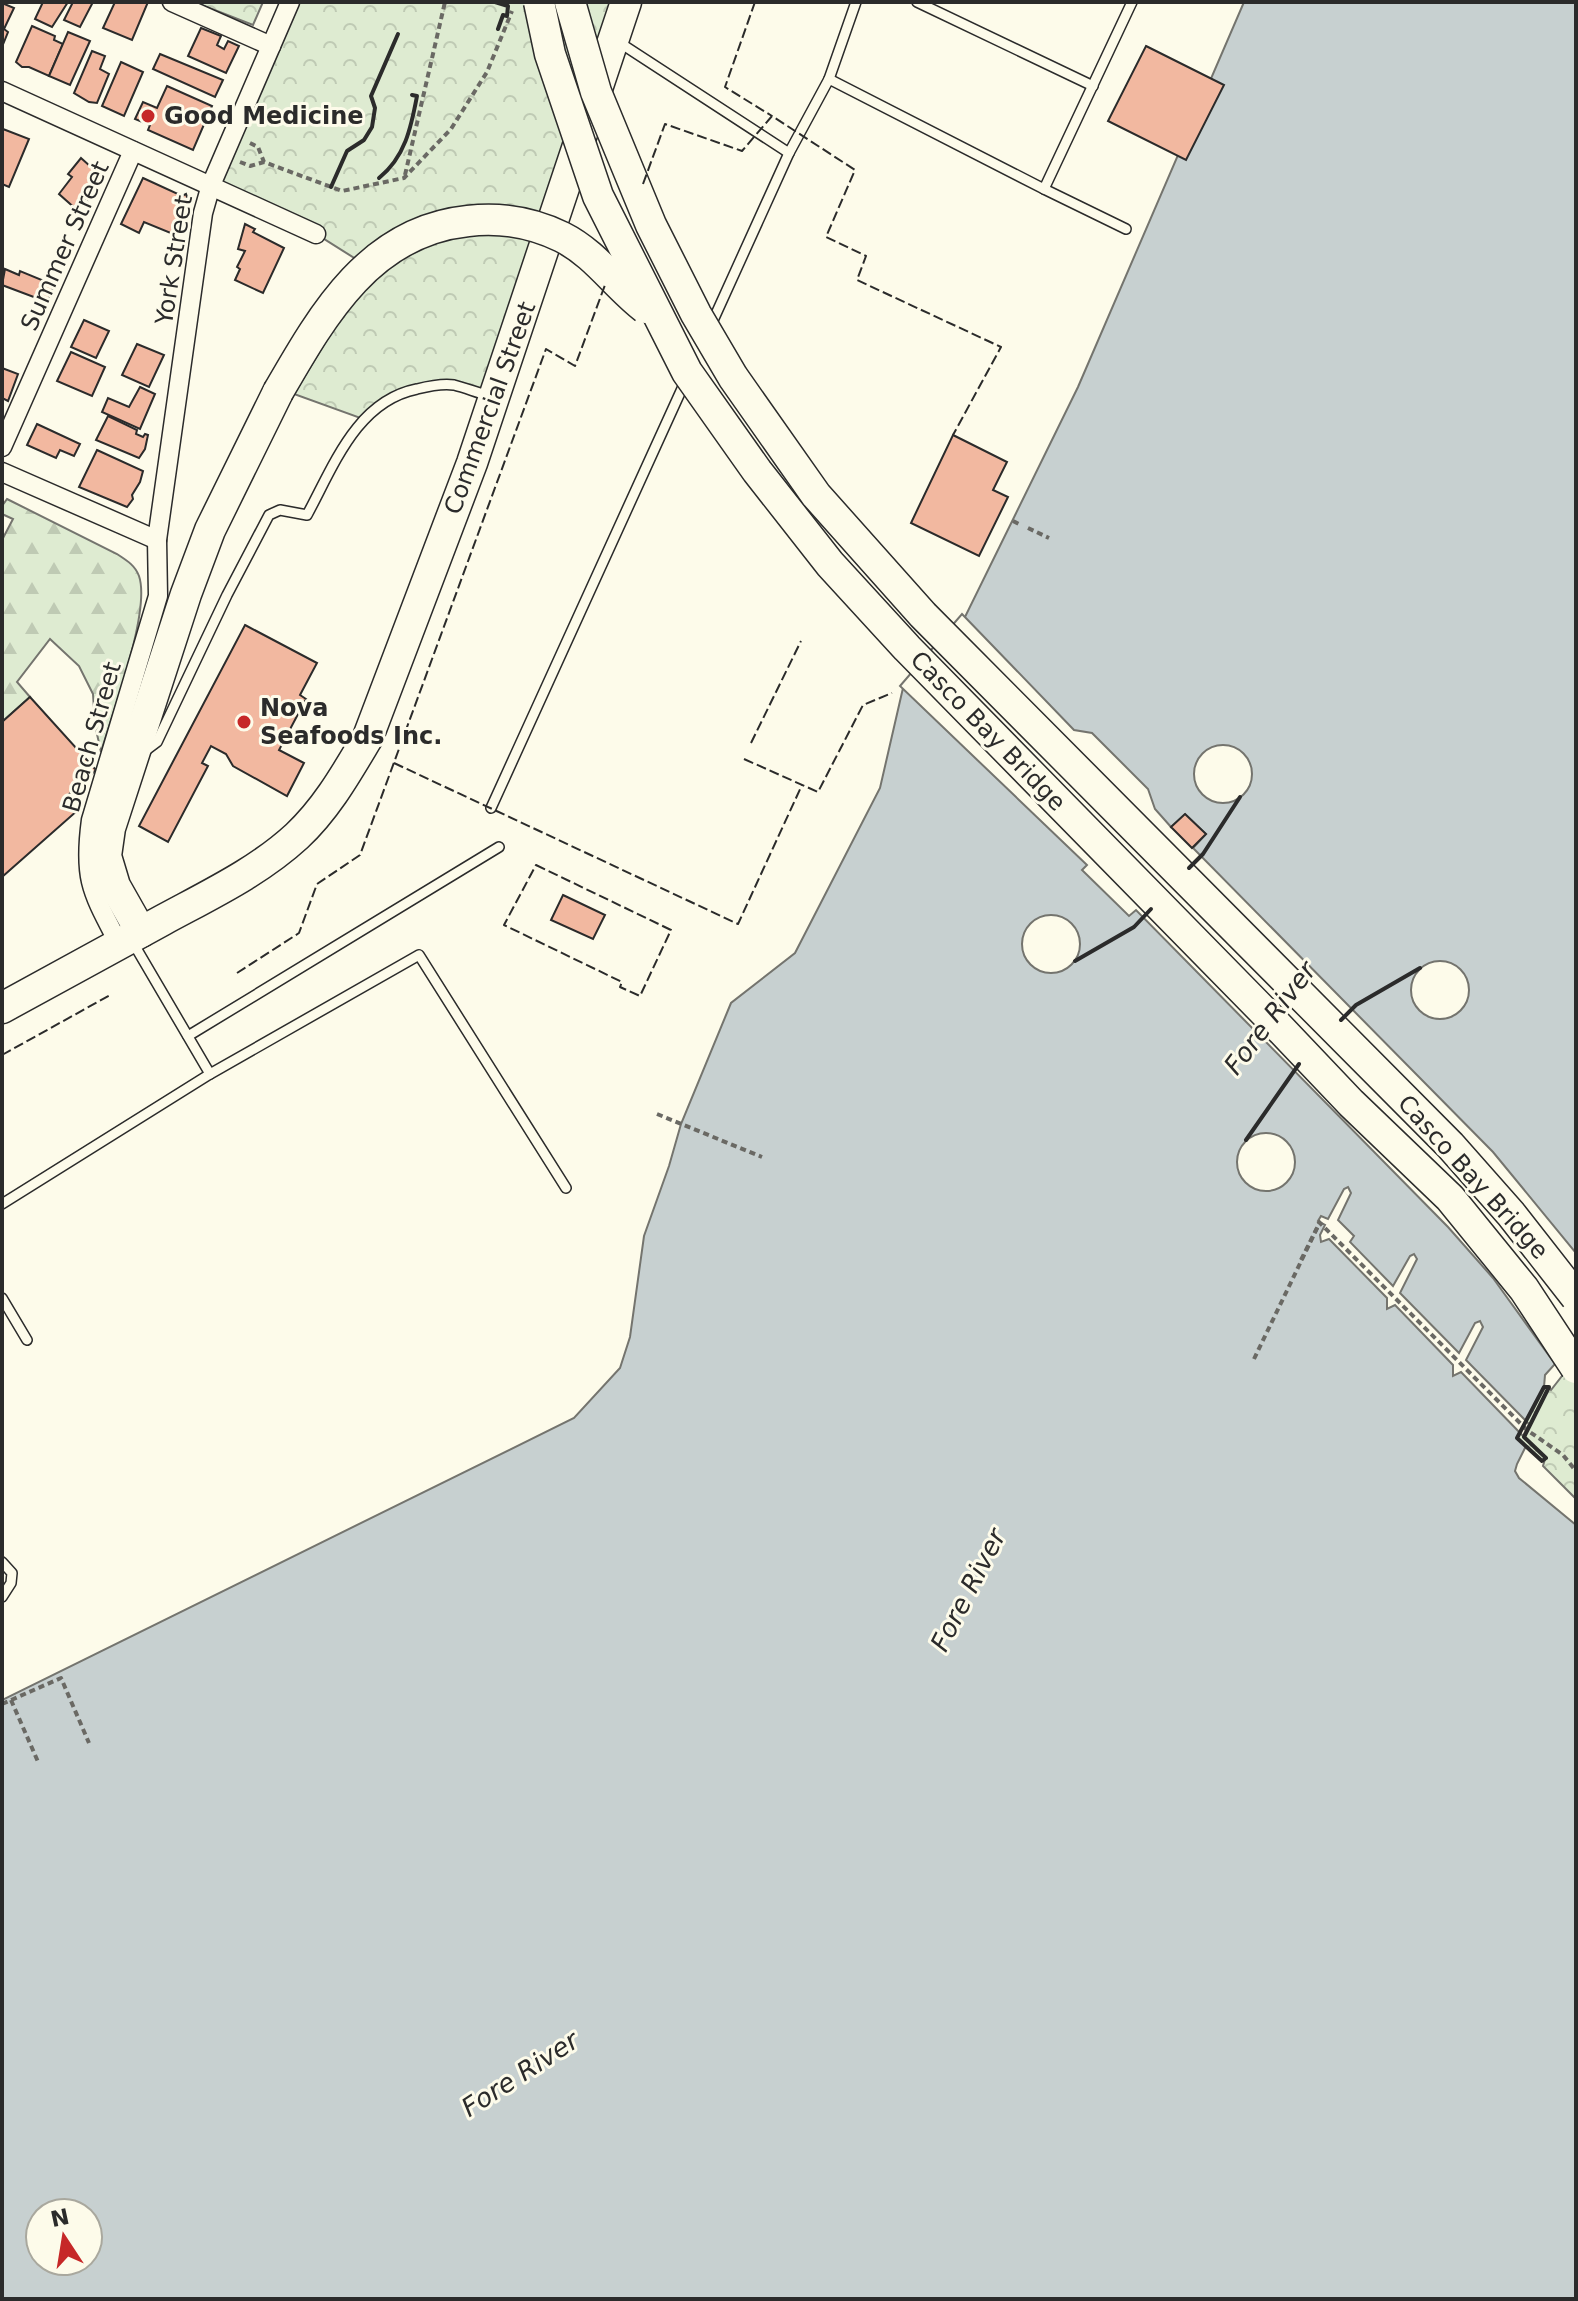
<svg xmlns="http://www.w3.org/2000/svg" width="1578" height="2301" font-family="'DejaVu Sans',sans-serif">
<style>
.forest{fill:url(#forest-firs);stroke:#74746e;stroke-width:2}
.park{fill:url(#park-crowns);stroke:#74746e;stroke-width:2}
.water{fill:#c7d0d0;stroke:#74746e;stroke-width:2;fill-rule:evenodd}
.pier{fill:#fdfbea;stroke:#74746e;stroke-width:2}
.building{fill:#f2b8a0;stroke:#2b2b2b;stroke-width:2}
.lines{fill:none;stroke-linecap:round;stroke-linejoin:round}
.service-casing{stroke:#2b2b2b;stroke-width:12}
.minor-casing{stroke:#2b2b2b;stroke-width:21}
.primary-casing{stroke:#2b2b2b;stroke-width:33}
.path{stroke:#6a6964;stroke-width:4;stroke-dasharray:6 4;stroke-linecap:butt}
.service{stroke:#fdfbea;stroke-width:9}
.minor{stroke:#fdfbea;stroke-width:18}
.primary{stroke:#fdfbea;stroke-width:30}
.primary-bridge-casing{stroke:#2b2b2b;stroke-width:33;stroke-linecap:butt}
.path-bridge{stroke:#6a6964;stroke-width:4;stroke-dasharray:6 4;stroke-linecap:butt}
.primary-bridge{stroke:#fdfbea;stroke-width:30}
.fence{stroke:#2b2b2b;stroke-width:2;stroke-dasharray:10 4;stroke-linecap:butt}
.wall{stroke:#2b2b2b;stroke-width:4}
.poi-dot{fill:#c62828;stroke:#fdfbea;stroke-width:3}
.labels{text-anchor:middle;dominant-baseline:central;stroke-width:6;stroke-linejoin:round;paint-order:stroke}
.poi-label{font-size:24px;font-weight:bold;fill:#2b2b2b;stroke:#fdfbea;text-anchor:start}
.street-label{font-size:24px;fill:#2b2b2b;stroke:#fdfbea}
.water-label{font-size:26px;font-style:italic;fill:#2b2b2b;stroke:#fdfbea}
</style>
<defs>
<pattern id="forest-firs" width="22" height="20" patternUnits="userSpaceOnUse" patternTransform="scale(2)"><rect width="22" height="20" fill="#deebd1"/><path d="M5 1l3.5 6h-7zM16 11l3.5 6h-7z" fill="#bfcab4"/></pattern>
<pattern id="park-crowns" width="20" height="18" patternUnits="userSpaceOnUse" patternTransform="scale(2)"><rect width="20" height="18" fill="#deebd1"/><path d="M2 6a3 3 0 1 1 6 0M12 15a3 3 0 1 1 6 0" fill="none" stroke="#bfcab4"/></pattern>
</defs>
<rect width="100%" height="100%" fill="#fdfbea"/>
<path class="forest" d="M7 499 117 554C126 560 135 565 139 576 151 611 112 714 101 752L95 725 93 694 79 666 50 639 17 682 30 697 2 722V540L13 519 2 514V506Z"/>
<g class="park">
<polygon points="194,2 263,2 253,25"/>
<polygon points="290,2 629,2 493,397 452,385 405,391 363,419 294,394 346,308 375,271 316,234 211,185"/>
<polygon points="1576,1352 1576,1504 1517,1438 1544,1387"/>
</g>
<path class="water" d="M1244 2H1576V1352L1549 1387H1544L1517 1438 1542 1461 1538 1466 1576 1504V2299H2V1700L574 1418 620 1368 630 1337 644 1236 669 1166 681 1124 731 1003 795 953 880 788 903 688 965 617 1078 387ZM40 2213H88V2261H40Z"/>
<g class="pier">
<polygon points="962,614 1074,730 1092,733 1148,789 1155,809 1171,827 1185,814 1206,834 1193,848 1493,1152 1576,1253 1576,1358 1551,1390 1548,1387 1544,1387 1545,1375 1555,1364 1493,1278 1448,1227 1136,910 1129,916 1082,870 1087,865 900,686"/>
<circle cx="1223" cy="774" r="29"/>
<circle cx="1051" cy="944" r="29"/>
<circle cx="1440" cy="990" r="29"/>
<circle cx="1266" cy="1162" r="29"/>
<polygon points="1348,1187 1351,1193 1338,1220 1354,1236 1350,1242 1393,1286 1410,1256 1414,1254 1417,1259 1400,1293 1459,1353 1475,1323 1480,1321 1483,1327 1466,1360 1529,1424 1523,1436 1461,1372 1453,1376 1453,1365 1395,1305 1387,1309 1387,1298 1329,1239 1321,1242 1320,1235 1325,1225 1318,1221 1321,1216 1328,1219 1344,1189"/>
<polygon points="1526,1446 1542,1461 1545,1459 1543,1466 1576,1499 1576,1525 1519,1478 1515,1471 1517,1464"/>
</g>
<g class="building">
<polygon points="43,2 68,2 52,27 35,19"/>
<polygon points="73,2 93,2 80,27 64,20"/>
<polygon points="115,2 148,2 132,40 103,28"/>
<polygon points="2,3 14,8 4,29 8,32 2,47"/>
<polygon points="32,26 55,36 54,40 63,44 49,76 29,67 22,67 16,62"/>
<polygon points="201,28 221,36 217,45 224,49 228,41 239,46 226,73 188,56"/>
<polygon points="68,32 90,41 70,85 49,76"/>
<polygon points="1146,46 1224,85 1186,160 1108,121"/>
<polygon points="92,51 105,56 100,69 109,74 97,103 89,102 74,93"/>
<polygon points="160,54 223,80 215,97 153,69"/>
<polygon points="121,62 143,72 124,116 102,106"/>
<polygon points="167,86 212,106 193,150 148,130 150,125 135,119 143,102 157,108"/>
<polygon points="3,129 29,139 9,187 2,184"/>
<polygon points="81,158 101,176 88,190 92,194 88,200 86,197 77,210 59,194 72,177 68,174"/>
<polygon points="143,178 182,196 186,194 189,203 185,205 173,234 144,222 139,233 121,224"/>
<polygon points="245,224 255,229 253,232 284,248 263,293 235,280 240,269 237,267 245,251 238,249"/>
<polygon points="5,269 19,275 20,271 54,285 47,302 2,285"/>
<polygon points="84,320 109,331 96,358 71,347"/>
<polygon points="137,344 164,355 149,387 122,375"/>
<polygon points="71,352 105,367 92,396 57,381"/>
<polygon points="2,368 18,374 8,401 2,398"/>
<polygon points="140,387 155,394 140,429 102,412 108,398 129,407"/>
<polygon points="108,416 137,430 136,434 143,437 145,434 148,435 145,449 139,458 96,440"/>
<polygon points="37,424 80,444 74,456 60,450 56,458 27,445"/>
<polygon points="953,435 1007,462 993,490 1008,497 979,556 911,523"/>
<polygon points="97,450 143,471 140,482 132,495 133,499 127,507 79,487"/>
<polygon points="245,625 317,663 300,695 306,699 279,750 304,763 287,796 233,766 226,754 211,746 202,763 208,766 168,842 139,826"/>
<polygon points="30,697 96,770 66,797 78,810 2,877 2,722"/>
<polygon points="1185,814 1206,834 1192,848 1171,827"/>
<polygon points="563,895 605,915 593,939 551,920"/>
</g>
<g class="lines">
<defs>
<g id="service">
<polyline points="917,2 1093,86"/>
<polyline points="617,41 789,153 829,79 1044,189 1132,2"/>
<polyline points="829,79 856,2"/>
<polyline points="1044,189 1126,229"/>
<polyline points="711,325 789,153"/>
<path d="M145 751 157 742 227 595 269 515 280 510 307 515C334 465 357 401 417 389 429 386 442 383 454 385 466 388 478 393 490 396"/>
<polyline points="491,808 685,382"/>
<polyline points="132,941 210,1074 419,955 566,1188"/>
<polyline points="188,1036 499,847"/>
<polyline points="2,1204 210,1074"/>
<polyline points="2,1298 27,1340"/>
<polyline points="2,1562 12,1573 11,1583 2,1597"/>
</g>
<g id="minor">
<polyline points="172,2 271,46"/>
<polyline points="2,91 316,234"/>
<polyline points="2,447 133,151"/>
<polyline points="2,472 157,540"/>
<path d="M119 944C92 892 83 880 91 820L158 596 157 540 203 213 211 185 290 2"/>
</g>
<g id="primary">
<polyline points="141,932 115,886 106,856 110,828 186,594 210,530 278,392"/>
<path d="M2 1008C56 979 109 949 163 920 209 895 258 872 297 836 327 808 347 772 368 737L472 463 626 2"/>
</g>
</defs>
<use href="#service" class="service-casing"/>
<use href="#minor" class="minor-casing"/>
<use href="#primary" class="primary-casing"/>
<g class="path">
<polyline points="250,143 258,147 264,162 342,191 404,178 451,129 487,72 512,11"/>
<polyline points="240,162 250,166 264,162"/>
<polyline points="405,175 445,2"/>
<polyline points="1013,521 1019,524"/>
<polyline points="1028,528 1049,538"/>
<polyline points="657,1114 762,1157"/>
<polyline points="1318,1221 1527,1430 1563,1455 1576,1471"/>
<polyline points="1254,1359 1320,1222"/>
<polyline points="11,1700 39,1764"/>
<polyline points="2,1704 61,1678 89,1743"/>
</g>
<use href="#service" class="service"/>
<use href="#minor" class="minor"/>
<use href="#primary" class="primary"/>
<defs>
<g id="primary-bridge">
<polyline points="539,2 550,54 598,196 687,372 757,471 830,564 907,648 1273,1021 1351,1103 1450,1198 1524,1289 1576,1368"/>
<polyline points="570,2 596,92 651,225 696,314 733,377 816,495 923,615 1450,1145 1511,1214 1576,1297"/>
<path d="M278 392C323 314 370 231 468 221 501 217 533 223 562 237 596 254 616 286 645 308"/>
</g>
</defs>
<use href="#primary-bridge" class="primary-bridge-casing"/>
<polyline class="path-bridge" points="1301,1260 1320,1222"/>
<use href="#primary-bridge" class="primary-bridge"/>
<g class="fence">
<polyline points="755,2 725,87 772,116"/>
<polyline points="643,184 665,124 742,151 772,116 855,170 826,237 866,256 857,280 1001,347 953,435"/>
<polyline points="751,743 801,641"/>
<polyline points="744,759 818,792 863,705 892,693"/>
<polyline points="394,763 738,924 802,785"/>
<polygon points="536,865 671,930 640,996 620,987 622,982 504,925"/>
<polyline points="237,973 299,933 317,884 360,855 546,349 575,366 605,285"/>
<polyline points="2,1055 112,994"/>
</g>
<g class="wall">
<polyline points="495,2 508,6 507,16 503,15 498,29"/>
<path d="M379 178C405 157 411 128 417 96L412 95"/>
<polyline points="331,187 347,151 364,140 372,127 375,108 371,96 398,34"/>
<polyline points="1189,868 1203,854 1240,797"/>
<polyline points="1075,961 1134,927 1151,909"/>
<polyline points="1341,1020 1356,1005 1420,968"/>
<polyline points="1246,1140 1299,1064"/>
<polygon points="1544,1387 1549,1387 1524,1437 1546,1458 1542,1461 1517,1438"/>
</g>
</g>
<g class="poi-dot">
<circle cx="148" cy="116" r="8"/>
<circle cx="244" cy="722" r="8"/>
</g>
<g class="labels">
<g class="poi-label">
<text x="164" y="116">Good Medicine</text>
<text x="260" y="708">Nova<tspan x="260" dy="28">Seafoods Inc.</tspan></text>
</g>
<g class="street-label">
<text transform="translate(65 246) rotate(-66)">Summer Street</text>
<text transform="translate(174 260) rotate(-81)">York Street</text>
<text transform="translate(490 408) rotate(-70)">Commercial Street</text>
<text transform="translate(988 731) rotate(46)">Casco Bay Bridge</text>
<text transform="translate(92 737) rotate(-74)">Beach Street</text>
<text transform="translate(1473 1177) rotate(48)">Casco Bay Bridge</text>
</g>
<g class="water-label">
<text transform="translate(1270 1018) rotate(-53)">Fore River</text>
<text transform="translate(968 1590) rotate(-63)">Fore River</text>
<text transform="translate(520 2074) rotate(-33)">Fore River</text>
</g>
</g>
<rect width="1578" height="2301" fill="none" stroke="#2b2b2b" stroke-width="8"/>
<g transform="translate(64 2237) rotate(348)"><circle r="38" fill="#fdfbea" stroke="#a9a89e" stroke-width="2"/>
<path d="M0-6L14 30L0 20L-14 30Z" fill="#c62828"/>
<text y="-12" font-size="22" font-weight="bold" text-anchor="middle" fill="#2b2b2b">N</text>
</g>
</svg>
